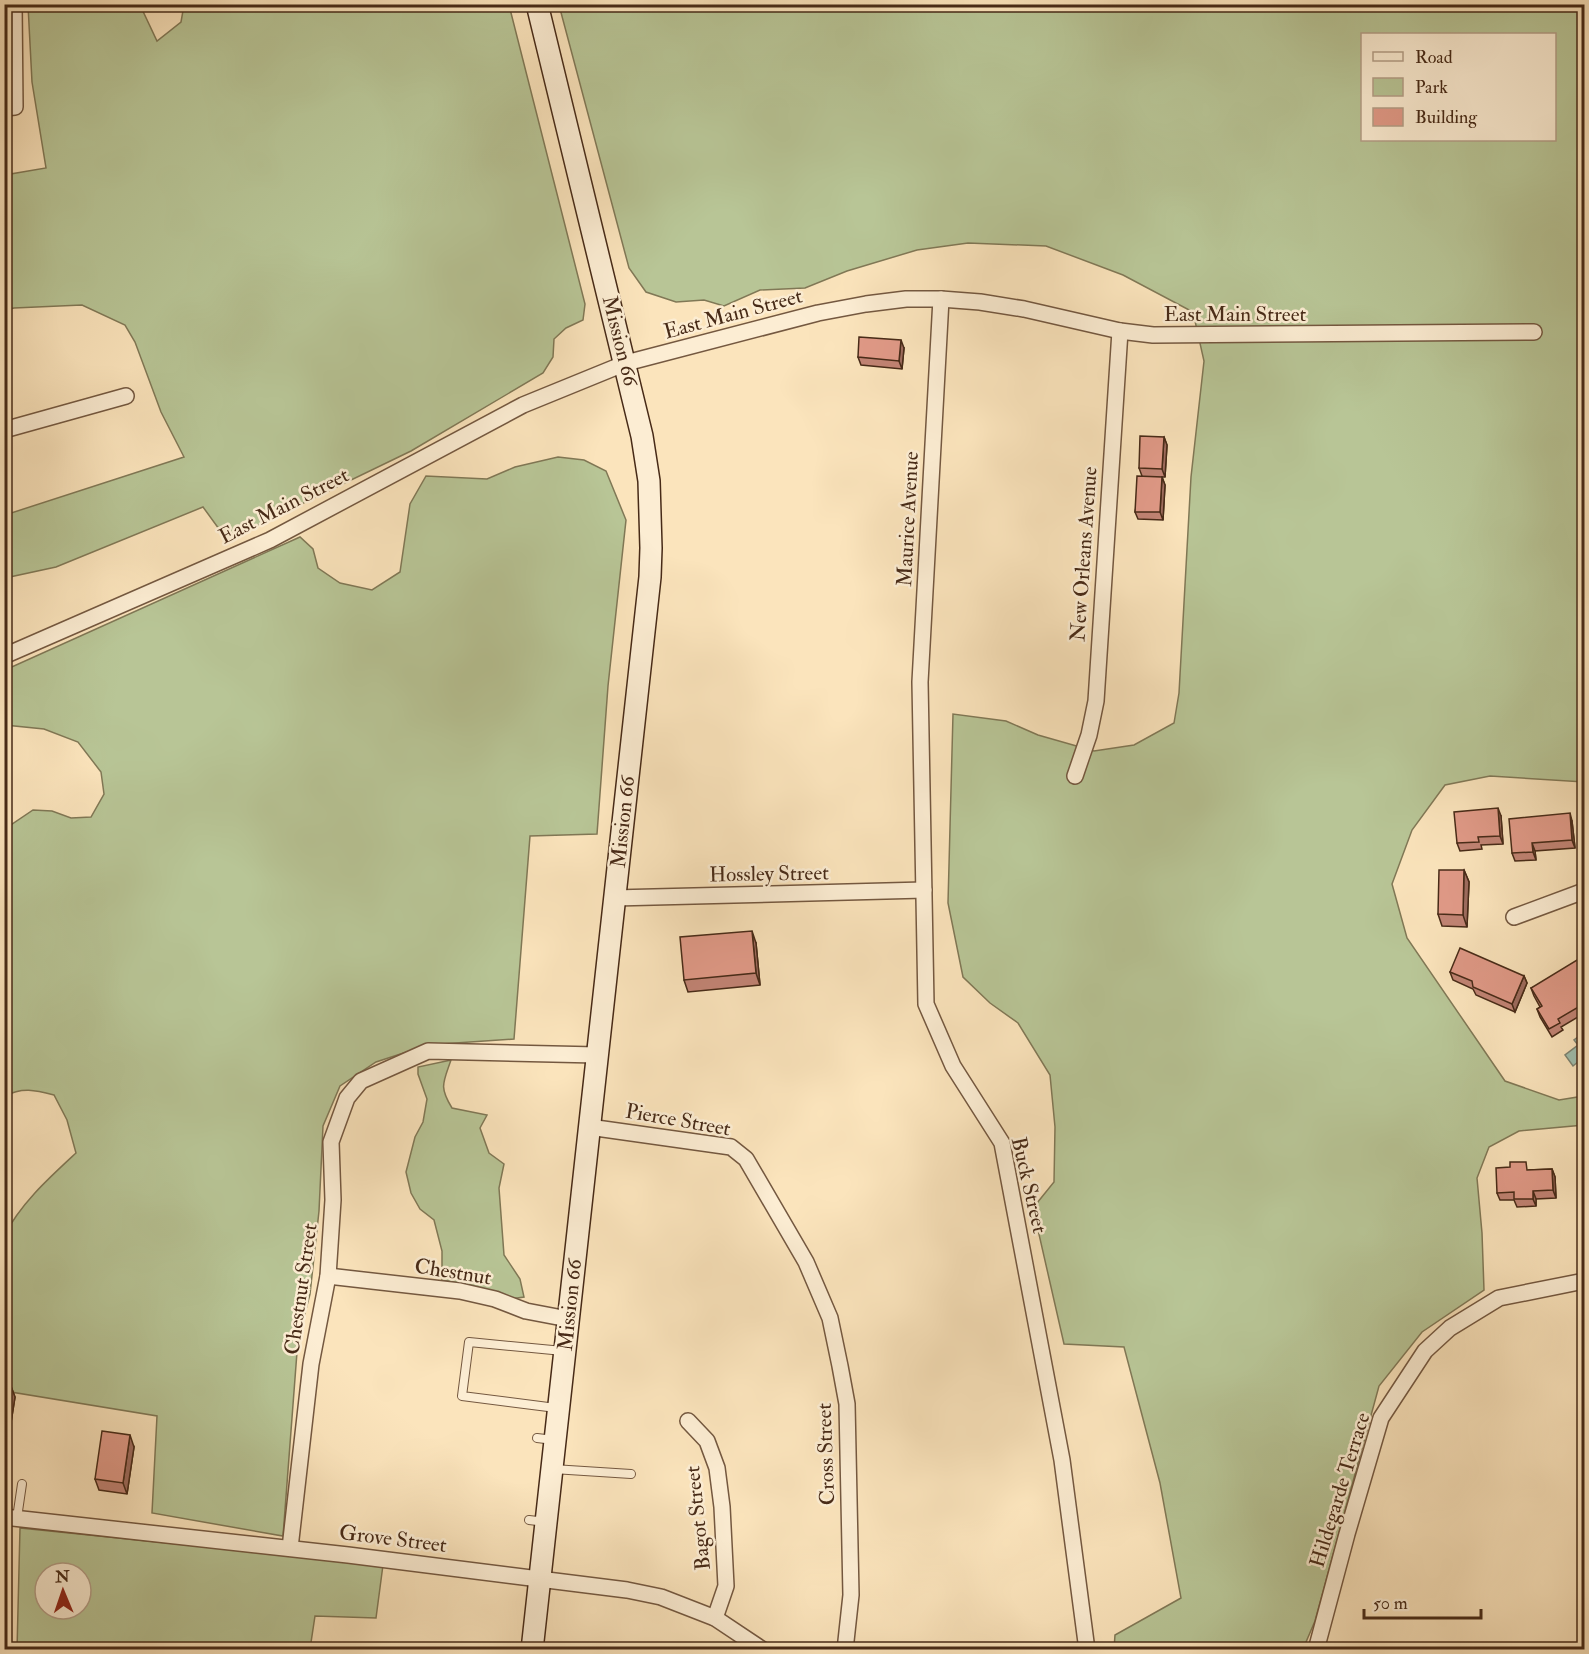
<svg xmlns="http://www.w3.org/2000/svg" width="1589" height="1654" font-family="'IM FELL Double Pica',serif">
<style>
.green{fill:#b8c596;stroke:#807856;stroke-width:1.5;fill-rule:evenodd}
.water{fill:#9fbfaf;stroke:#7c8372;stroke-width:1.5}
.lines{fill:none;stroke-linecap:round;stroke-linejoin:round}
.lane-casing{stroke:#745840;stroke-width:10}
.street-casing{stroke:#745840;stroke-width:18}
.secondary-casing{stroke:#472a17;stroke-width:24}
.lane{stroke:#fcedd3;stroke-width:8}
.street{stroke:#fcedd3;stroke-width:15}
.secondary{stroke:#fcedd3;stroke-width:21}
.wall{fill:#c28475;stroke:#472a17;stroke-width:1.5}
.shaded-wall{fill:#9e6c5f;stroke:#472a17;stroke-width:1.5}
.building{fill:#e19a88;stroke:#472a17;stroke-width:1.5}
.labels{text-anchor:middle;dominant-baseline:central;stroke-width:5;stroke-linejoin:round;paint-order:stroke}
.street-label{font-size:21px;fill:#472a17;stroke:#fcedd3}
</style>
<rect width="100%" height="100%" fill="#fbe4bc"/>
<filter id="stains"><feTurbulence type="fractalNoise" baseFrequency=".00333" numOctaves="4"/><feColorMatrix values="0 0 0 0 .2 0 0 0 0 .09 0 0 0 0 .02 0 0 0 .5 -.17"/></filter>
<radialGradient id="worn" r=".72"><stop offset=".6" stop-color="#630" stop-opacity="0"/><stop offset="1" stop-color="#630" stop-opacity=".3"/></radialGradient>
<g class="green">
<polygon points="28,5 140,5 157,41 181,22 184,5 509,5 585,304 583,320 566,328 554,339 553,357 543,373 411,451 227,540 203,507 56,567 5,578 5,515 184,457 161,412 135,342 125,325 82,305 14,308 5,310 5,175 46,168 32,82"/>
<path d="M559 5H1584V782L1490 776 1445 785 1412 830 1392 884 1407 938 1505 1081 1559 1100 1584 1096V1125L1519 1131 1489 1147 1477 1178 1482 1233 1484 1290 1422 1332 1379 1386 1315 1621 1303 1649H1114L1115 1635 1181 1598 1160 1483 1124 1347 1064 1344 1033 1208 1054 1182 1055 1127 1050 1075 1018 1023 990 1003 963 977 948 903 953 714 1006 721 1038 735 1094 751 1134 745 1174 723 1179 693 1191 477 1204 361 1193 312 1123 275 1046 246 968 243 917 250 847 271 805 288 760 290 724 306 704 300 676 302 646 292 629 268ZM1362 34H1554V140H1362Z"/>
<path d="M558 457 584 460 606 471 626 520 608 686 597 834 530 836 514 1039 441 1044 419 1048 376 1062 340 1086 323 1126 319 1211 310 1294 298 1339 283 1536 152 1513 157 1416 5 1391 4 1236C21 1203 49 1178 76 1153L67 1120 54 1095C35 1090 22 1087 5 1096V829L33 810 52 811 71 818 91 817 104 794 101 772 78 742 44 729 5 725V670L300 537 313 549 318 568 340 583 372 590 400 572 410 504 426 476 487 479 515 467Z"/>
<path d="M451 1060C443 1083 439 1087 452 1108L487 1115 480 1128 489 1153 504 1164 499 1188 504 1255 520 1279 524 1297 510 1299 473 1286 442 1280V1251L434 1220 420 1209 411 1193 406 1172 415 1137 423 1122 427 1099 418 1074V1067Z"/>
<path d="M20 1528 383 1565 376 1618 315 1616 310 1649 17 1650ZM45 1573H81V1609H45Z"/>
</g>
<polygon class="water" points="1582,1034 1584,1037 1584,1057 1573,1066 1565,1055 1578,1045 1574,1040"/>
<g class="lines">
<defs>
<g id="lane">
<polyline points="556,1408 462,1396 469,1342 563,1351"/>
<polyline points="537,1438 554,1440"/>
<polyline points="553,1469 631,1474"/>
<polyline points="17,1518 22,1484"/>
<polyline points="529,1520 546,1522"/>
</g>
<g id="street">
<polyline points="4,108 15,107 14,4"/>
<polyline points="941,299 920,682 926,1004 953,1066 1002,1143 1062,1460 1087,1650"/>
<polyline points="4,430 126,396"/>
<polyline points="4,656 270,540 523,405 626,363 818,313 866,304 906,299 941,299 980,302 1024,309 1120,331 1153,335 1534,332"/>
<polyline points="1075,776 1089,735 1096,701 1120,331"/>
<polyline points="614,898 924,890"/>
<polyline points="1514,917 1584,891"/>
<polyline points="589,1127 731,1147 746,1159 806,1262 830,1318 840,1366 847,1404 851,1595 845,1650"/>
<polyline points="328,1276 460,1291 495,1299 526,1311 568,1319"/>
<polyline points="688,1421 707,1441 717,1468 722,1507 726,1586 715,1618"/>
<polyline points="4,1517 348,1555 627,1590 661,1597 715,1618 763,1650"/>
<polyline points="290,1548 311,1364 328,1276 333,1200 331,1142 347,1098 361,1081 428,1051 597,1055"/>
<polyline points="1316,1650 1347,1534 1381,1418 1425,1351 1450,1328 1499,1298 1584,1281"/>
</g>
<polyline id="secondary" points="532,1650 650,577 651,548 649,481 642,436 537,4"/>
</defs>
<use href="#lane" class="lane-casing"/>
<use href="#street" class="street-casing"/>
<use href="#secondary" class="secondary-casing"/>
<use href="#lane" class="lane"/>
<use href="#street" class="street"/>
<use href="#secondary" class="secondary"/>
</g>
<g class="wall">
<polygon points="904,348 902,369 861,365 858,357"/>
<polygon points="1164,437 1167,445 1165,477 1162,477 1165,485 1163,520 1138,519 1135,512 1142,476 1139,468"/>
<polygon points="1501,816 1503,844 1481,845 1482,849 1460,851 1457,843"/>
<polygon points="1572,821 1575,848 1535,851 1536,860 1515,861 1512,853"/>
<polygon points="1464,870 1469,882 1467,927 1442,926 1438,914"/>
<polygon points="756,943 760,985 688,992 684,980"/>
<polygon points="1450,972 1524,976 1527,983 1515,1012 1476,995 1473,989 1453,980"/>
<polygon points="1584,973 1584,1016 1583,1014 1561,1027 1563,1030 1552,1037 1540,1017 1537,1009 1540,1007 1534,996 1531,988"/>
<polygon points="1584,1150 1584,1204 1581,1199 1578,1192"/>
<polygon points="1552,1169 1555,1177 1556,1198 1536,1199 1536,1206 1517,1207 1514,1200 1500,1200 1497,1193 1529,1170"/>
<polygon points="4,1380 9,1381 15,1397 10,1429 4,1428"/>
<polygon points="134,1447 127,1494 99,1490 95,1479"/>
</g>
<g class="shaded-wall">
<polygon points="901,340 904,348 902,369 899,361"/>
<polygon points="1164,437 1167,445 1165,477 1162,469"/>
<polygon points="1162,477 1165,485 1163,520 1160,512"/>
<polygon points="1498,808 1501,816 1503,844 1500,836"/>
<polygon points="1570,813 1572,821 1575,848 1572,840"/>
<polygon points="1532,843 1535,851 1536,860 1533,852"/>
<polygon points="1464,870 1469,882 1467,927 1463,915"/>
<polygon points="752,931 756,943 760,985 756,973"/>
<polygon points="1524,976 1527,983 1515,1012 1512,1004"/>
<polygon points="1552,1169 1555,1177 1556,1198 1553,1190"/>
<polygon points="1533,1191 1536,1199 1536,1206 1533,1199"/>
<polygon points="9,1381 15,1397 10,1429 4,1414"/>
<polygon points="130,1435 134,1447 127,1494 123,1483"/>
</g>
<g class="building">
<polygon points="859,337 901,340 899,361 858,357"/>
<polygon points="1140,436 1164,437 1162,469 1139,468"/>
<polygon points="1137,476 1162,477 1160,512 1135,512"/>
<polygon points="1498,808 1500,836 1478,837 1479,842 1457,843 1454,812"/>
<polygon points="1570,813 1572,840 1532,843 1533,852 1512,853 1509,819"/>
<polygon points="1439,870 1464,870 1463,915 1438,914"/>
<polygon points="752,931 756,973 684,980 680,937"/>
<polygon points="1460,948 1524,976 1512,1004 1473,987 1472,981 1450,972"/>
<polygon points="1577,960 1584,973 1584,1013 1580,1006 1558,1019 1560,1023 1549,1029 1537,1009 1542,1006 1531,988"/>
<polygon points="1584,1150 1584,1200 1578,1192 1578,1151"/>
<polygon points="1510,1162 1526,1162 1527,1170 1552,1169 1553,1190 1533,1191 1533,1199 1514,1199 1514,1192 1497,1193 1496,1168 1510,1167"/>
<polygon points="4,1380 9,1381 4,1410"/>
<polygon points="102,1431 130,1435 123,1483 95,1479"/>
</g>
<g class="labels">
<g class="street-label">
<text transform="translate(733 314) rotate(-15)">East Main Street</text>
<text x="1235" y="314">East Main Street</text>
<text transform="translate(620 341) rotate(76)">Mission 66</text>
<text transform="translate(284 506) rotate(-27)">East Main Street</text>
<text transform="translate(908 519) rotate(-87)">Maurice Avenue</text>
<text transform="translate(1084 554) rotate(-86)">New Orleans Avenue</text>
<text transform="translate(623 822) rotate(-84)">Mission 66</text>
<text transform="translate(769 874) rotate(-1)">Hossley Street</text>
<text transform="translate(678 1120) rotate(10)">Pierce Street</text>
<text transform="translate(1029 1185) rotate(77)">Buck Street</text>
<text transform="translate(453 1272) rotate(9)">Chestnut</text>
<text transform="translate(301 1289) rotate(-82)">Chestnut Street</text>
<text transform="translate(570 1305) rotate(-84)">Mission 66</text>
<text transform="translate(826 1454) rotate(-92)">Cross Street</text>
<text transform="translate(1340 1490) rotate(-73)">Hildegarde Terrace</text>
<text transform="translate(698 1518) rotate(-96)">Bagot Street</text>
<text transform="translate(393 1539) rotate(7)">Grove Street</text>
</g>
</g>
<rect width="1589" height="1654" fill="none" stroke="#fbe4bc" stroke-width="24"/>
<rect x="6" y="6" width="1577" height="1642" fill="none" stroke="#472a17" stroke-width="3"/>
<rect x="12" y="12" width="1565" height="1630" fill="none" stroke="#472a17" stroke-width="1.5"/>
<rect x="1361" y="33" width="195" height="108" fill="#fcedd3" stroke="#b49f88" stroke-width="1.5"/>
<rect x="1373" y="52" width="30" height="9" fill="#fcedd3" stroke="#b49f88" stroke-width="1.5"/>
<text x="1415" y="63" font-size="18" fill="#472a17">Road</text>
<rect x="1373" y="78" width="30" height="18" fill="#b8c596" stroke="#b49f88" stroke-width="1.5"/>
<text x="1415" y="93" font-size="18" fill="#472a17">Park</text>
<rect x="1373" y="108" width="30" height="18" fill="#e19a88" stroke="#b49f88" stroke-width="1.5"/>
<text x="1415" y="123" font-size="18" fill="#472a17">Building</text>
<g transform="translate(63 1591) rotate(358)"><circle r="28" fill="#fcedd3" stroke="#b49f88" stroke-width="1.5"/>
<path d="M0-4.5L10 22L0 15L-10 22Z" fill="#8f2418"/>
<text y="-9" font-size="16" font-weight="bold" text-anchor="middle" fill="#472a17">N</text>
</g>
<path d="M1364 1609v9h117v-9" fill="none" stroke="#472a17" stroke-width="3"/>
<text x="1373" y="1609" font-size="18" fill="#472a17" stroke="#fcedd3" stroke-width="4.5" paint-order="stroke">50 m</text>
<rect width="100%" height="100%" filter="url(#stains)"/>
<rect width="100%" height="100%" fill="url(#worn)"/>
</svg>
